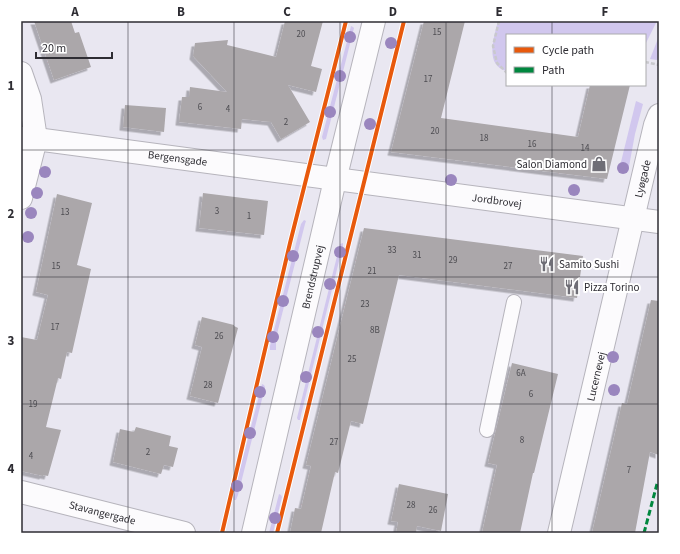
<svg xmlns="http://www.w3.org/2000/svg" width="680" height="554" font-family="'Source Sans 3',sans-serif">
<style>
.green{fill:#d1c7ee}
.building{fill:#aba7aa;filter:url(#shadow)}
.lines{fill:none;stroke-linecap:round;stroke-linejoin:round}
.lane-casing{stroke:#b6b4bc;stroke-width:16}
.street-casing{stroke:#b6b4bc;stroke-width:24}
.path{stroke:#c9c9cd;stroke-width:2.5;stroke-dasharray:4 2;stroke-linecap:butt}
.lane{stroke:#fcfbfd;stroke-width:14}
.street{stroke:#fcfbfd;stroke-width:22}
.quiet{stroke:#00873e;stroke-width:3;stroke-dasharray:6 3;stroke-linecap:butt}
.cycleway-casing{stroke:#fff;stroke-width:6}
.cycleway{stroke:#e8590c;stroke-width:4}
.tree{fill:#9a86be}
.grid{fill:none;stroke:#2e2d33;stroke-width:1;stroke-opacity:0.55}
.labels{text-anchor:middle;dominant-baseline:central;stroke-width:4;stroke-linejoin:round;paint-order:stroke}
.number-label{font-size:9px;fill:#4d4c51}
.street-label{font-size:11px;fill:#2e2d33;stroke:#fff}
.poi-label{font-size:11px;fill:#2e2d33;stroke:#fff;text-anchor:start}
.neatline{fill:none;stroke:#2e2d33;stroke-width:1.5}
.grid-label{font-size:13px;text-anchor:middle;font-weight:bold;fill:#2e2d33}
</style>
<defs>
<filter id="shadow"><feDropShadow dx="-3.5" dy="3.5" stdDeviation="0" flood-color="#0004"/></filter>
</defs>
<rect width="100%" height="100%" fill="#e9e7f1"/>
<g class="green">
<path d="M498 21H657L645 45V35H507V71C484 66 494 37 498 21Z"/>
<polygon points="351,26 353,27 354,28 326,139 323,140 322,137"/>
<polygon points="659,36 659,56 657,60 650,59"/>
<polygon points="636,101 643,104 635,134 628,172 619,170"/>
<polygon points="304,220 306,221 305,224 276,338 276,350 270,350 270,346 301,224"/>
<polygon points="343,243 343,245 301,415 300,420 298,420 297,418 340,244"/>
<polygon points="262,384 264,385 265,387 238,495 236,500 234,500 233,496"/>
<polygon points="279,494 281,495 282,497 273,533 269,533"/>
</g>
<g class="building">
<polygon points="34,21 71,21 75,33 79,32 91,67 54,80"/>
<polygon points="285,21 323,21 311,66 322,69 316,92 288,85 310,122 281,139 271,122 242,119 241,129 179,122 182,97 189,97 190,87 227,92 193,56 195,43 228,40 227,45 276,57"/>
<polygon points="424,21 465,21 441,118 578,137 590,85 630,85 607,179 391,152"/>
<polygon points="125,105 166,108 164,132 123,127"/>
<polygon points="203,193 268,201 264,235 199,228"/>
<polygon points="57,194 92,203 77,265 91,269 72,353 67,352 61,379 58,378 46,427 61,430 48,476 43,475 43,476 21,471 21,337 37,340 48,295 36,292"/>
<polygon points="364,228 583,256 577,298 399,275 363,424 351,421 338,473 335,472 321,533 290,533 295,508 301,509 311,466 306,465"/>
<polygon points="651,300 659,301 659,455 650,452 635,533 592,533 622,403 627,404"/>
<polygon points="202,317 234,325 234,326 238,328 218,403 190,396 202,347 195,345"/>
<polygon points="512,363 558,374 534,473 533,473 520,533 482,533 497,465 488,463"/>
<polygon points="136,427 171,436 169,446 178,448 173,467 164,465 161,474 113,462 120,429 134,432"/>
<polygon points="399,484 448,494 441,531 417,526 416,533 396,533 398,522 391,521"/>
</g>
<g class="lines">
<defs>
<polyline id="lane" points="487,430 514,302"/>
<g id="street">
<polyline points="21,73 30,99 36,139 21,198"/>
<path id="s1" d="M21 138 36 139 659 222"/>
<path id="s2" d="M21 492 184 533"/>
<path id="s3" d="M253 533 335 180 374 21"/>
<path id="s4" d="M559 533 655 125 659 115"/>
</g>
</defs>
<use href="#lane" class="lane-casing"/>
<use href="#street" class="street-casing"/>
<g class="path">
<polyline points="499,21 493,46 497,63 507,73"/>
<polyline points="645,62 659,65"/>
</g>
<use href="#lane" class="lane"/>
<use href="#street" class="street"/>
<polyline class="quiet" points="644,533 657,484"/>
<defs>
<g id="cycleway">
<polyline points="222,533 290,243 346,21"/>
<polyline points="277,533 404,21"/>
</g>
</defs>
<use href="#cycleway" class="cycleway-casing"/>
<use href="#cycleway" class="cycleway"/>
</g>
<g class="tree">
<circle cx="350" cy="37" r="6"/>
<circle cx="391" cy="43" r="6"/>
<circle cx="340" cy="76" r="6"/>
<circle cx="330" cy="112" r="6"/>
<circle cx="370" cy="124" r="6"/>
<circle cx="623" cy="168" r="6"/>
<circle cx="45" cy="172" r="6"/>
<circle cx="451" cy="180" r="6"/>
<circle cx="574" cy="190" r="6"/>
<circle cx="37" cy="193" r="6"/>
<circle cx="31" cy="213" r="6"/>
<circle cx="28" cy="237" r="6"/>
<circle cx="340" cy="252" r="6"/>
<circle cx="293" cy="256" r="6"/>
<circle cx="330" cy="284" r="6"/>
<circle cx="283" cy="301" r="6"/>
<circle cx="318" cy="332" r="6"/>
<circle cx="273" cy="337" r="6"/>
<circle cx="613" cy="357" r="6"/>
<circle cx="306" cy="377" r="6"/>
<circle cx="614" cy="390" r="6"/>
<circle cx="260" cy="392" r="6"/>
<circle cx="250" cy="433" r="6"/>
<circle cx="237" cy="486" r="6"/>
<circle cx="275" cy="518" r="6"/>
</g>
<path class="grid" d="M128 21V533M234 21V533M340 21V533M446 21V533M552 21V35M552 85V533M21 150H659M21 277H659M21 404H659"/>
<defs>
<symbol id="shop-bare" viewBox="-9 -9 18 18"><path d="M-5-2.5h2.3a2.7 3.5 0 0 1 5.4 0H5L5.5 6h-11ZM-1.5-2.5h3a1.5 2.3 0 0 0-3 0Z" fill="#6f6e76" stroke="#fff" stroke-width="2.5" paint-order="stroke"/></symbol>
<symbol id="restaurant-bare" viewBox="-9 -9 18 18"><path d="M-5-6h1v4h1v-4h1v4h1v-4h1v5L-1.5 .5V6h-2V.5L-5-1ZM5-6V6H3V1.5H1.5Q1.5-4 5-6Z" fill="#6f6e76" stroke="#fff" stroke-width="2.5" paint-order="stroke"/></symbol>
</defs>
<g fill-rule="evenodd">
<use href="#shop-bare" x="588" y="153" width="22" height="22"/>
<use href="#restaurant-bare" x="536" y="253" width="22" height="22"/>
<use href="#restaurant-bare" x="561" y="276" width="22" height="22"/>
</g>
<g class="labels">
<g class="number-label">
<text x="437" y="32">15</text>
<text x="301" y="34">20</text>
<text x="428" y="79">17</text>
<text x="200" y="107">6</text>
<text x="228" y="109">4</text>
<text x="286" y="122">2</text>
<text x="435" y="131">20</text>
<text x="484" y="138">18</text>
<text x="532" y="144">16</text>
<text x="585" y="148">14</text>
<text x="217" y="211">3</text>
<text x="65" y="212">13</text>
<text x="249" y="216">1</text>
<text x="392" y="250">33</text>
<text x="417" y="255">31</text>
<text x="453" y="260">29</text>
<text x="56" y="266">15</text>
<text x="508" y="266">27</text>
<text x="372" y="271">21</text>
<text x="365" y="304">23</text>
<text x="55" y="327">17</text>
<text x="375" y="330">8B</text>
<text x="219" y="336">26</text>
<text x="352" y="359">25</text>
<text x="521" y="373">6A</text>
<text x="208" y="385">28</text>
<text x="531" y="394">6</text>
<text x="33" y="404">19</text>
<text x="522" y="440">8</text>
<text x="334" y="442">27</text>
<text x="148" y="452">2</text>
<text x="31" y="456">4</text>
<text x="629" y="470">7</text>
<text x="411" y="505">28</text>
<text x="433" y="510">26</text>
</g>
<g class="street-label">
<text stroke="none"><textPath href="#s1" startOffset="158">Bergensgade</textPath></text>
<text stroke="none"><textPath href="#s4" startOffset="364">Lyøgade</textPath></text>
<text stroke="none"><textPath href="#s1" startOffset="480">Jordbrovej</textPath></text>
<text stroke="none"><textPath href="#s3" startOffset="263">Brendstrupvej</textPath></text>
<text stroke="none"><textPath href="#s4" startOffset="161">Lucernevej</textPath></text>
<text stroke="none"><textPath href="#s2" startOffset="84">Stavangergade</textPath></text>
</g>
<g class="poi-label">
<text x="587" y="164" text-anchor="end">Salon Diamond</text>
<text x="559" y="264">Samito Sushi</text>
<text x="584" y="287">Pizza Torino</text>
</g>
</g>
<rect width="680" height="554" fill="none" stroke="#ffffff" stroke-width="44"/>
<rect x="506" y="34" width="140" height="52" fill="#ffffff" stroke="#ababad"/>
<rect x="514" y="47" width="20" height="6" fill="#e8590c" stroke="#ababad"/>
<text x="542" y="54" font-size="12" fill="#2e2d33">Cycle path</text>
<rect x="514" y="67" width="20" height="6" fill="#00873e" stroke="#ababad"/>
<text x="542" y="74" font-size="12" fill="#2e2d33">Path</text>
<path d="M36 52v6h76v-6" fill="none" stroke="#2e2d33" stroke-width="2"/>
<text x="42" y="52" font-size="12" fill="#2e2d33" stroke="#ffffff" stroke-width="3" paint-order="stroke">20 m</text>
<rect x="22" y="22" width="636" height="510" class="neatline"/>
<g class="grid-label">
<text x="75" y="16">A</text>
<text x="181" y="16">B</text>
<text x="287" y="16">C</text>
<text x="393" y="16">D</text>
<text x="499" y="16">E</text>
<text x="605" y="16">F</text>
<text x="11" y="90">1</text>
<text x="11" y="218">2</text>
<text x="11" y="345">3</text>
<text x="11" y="473">4</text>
</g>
</svg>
